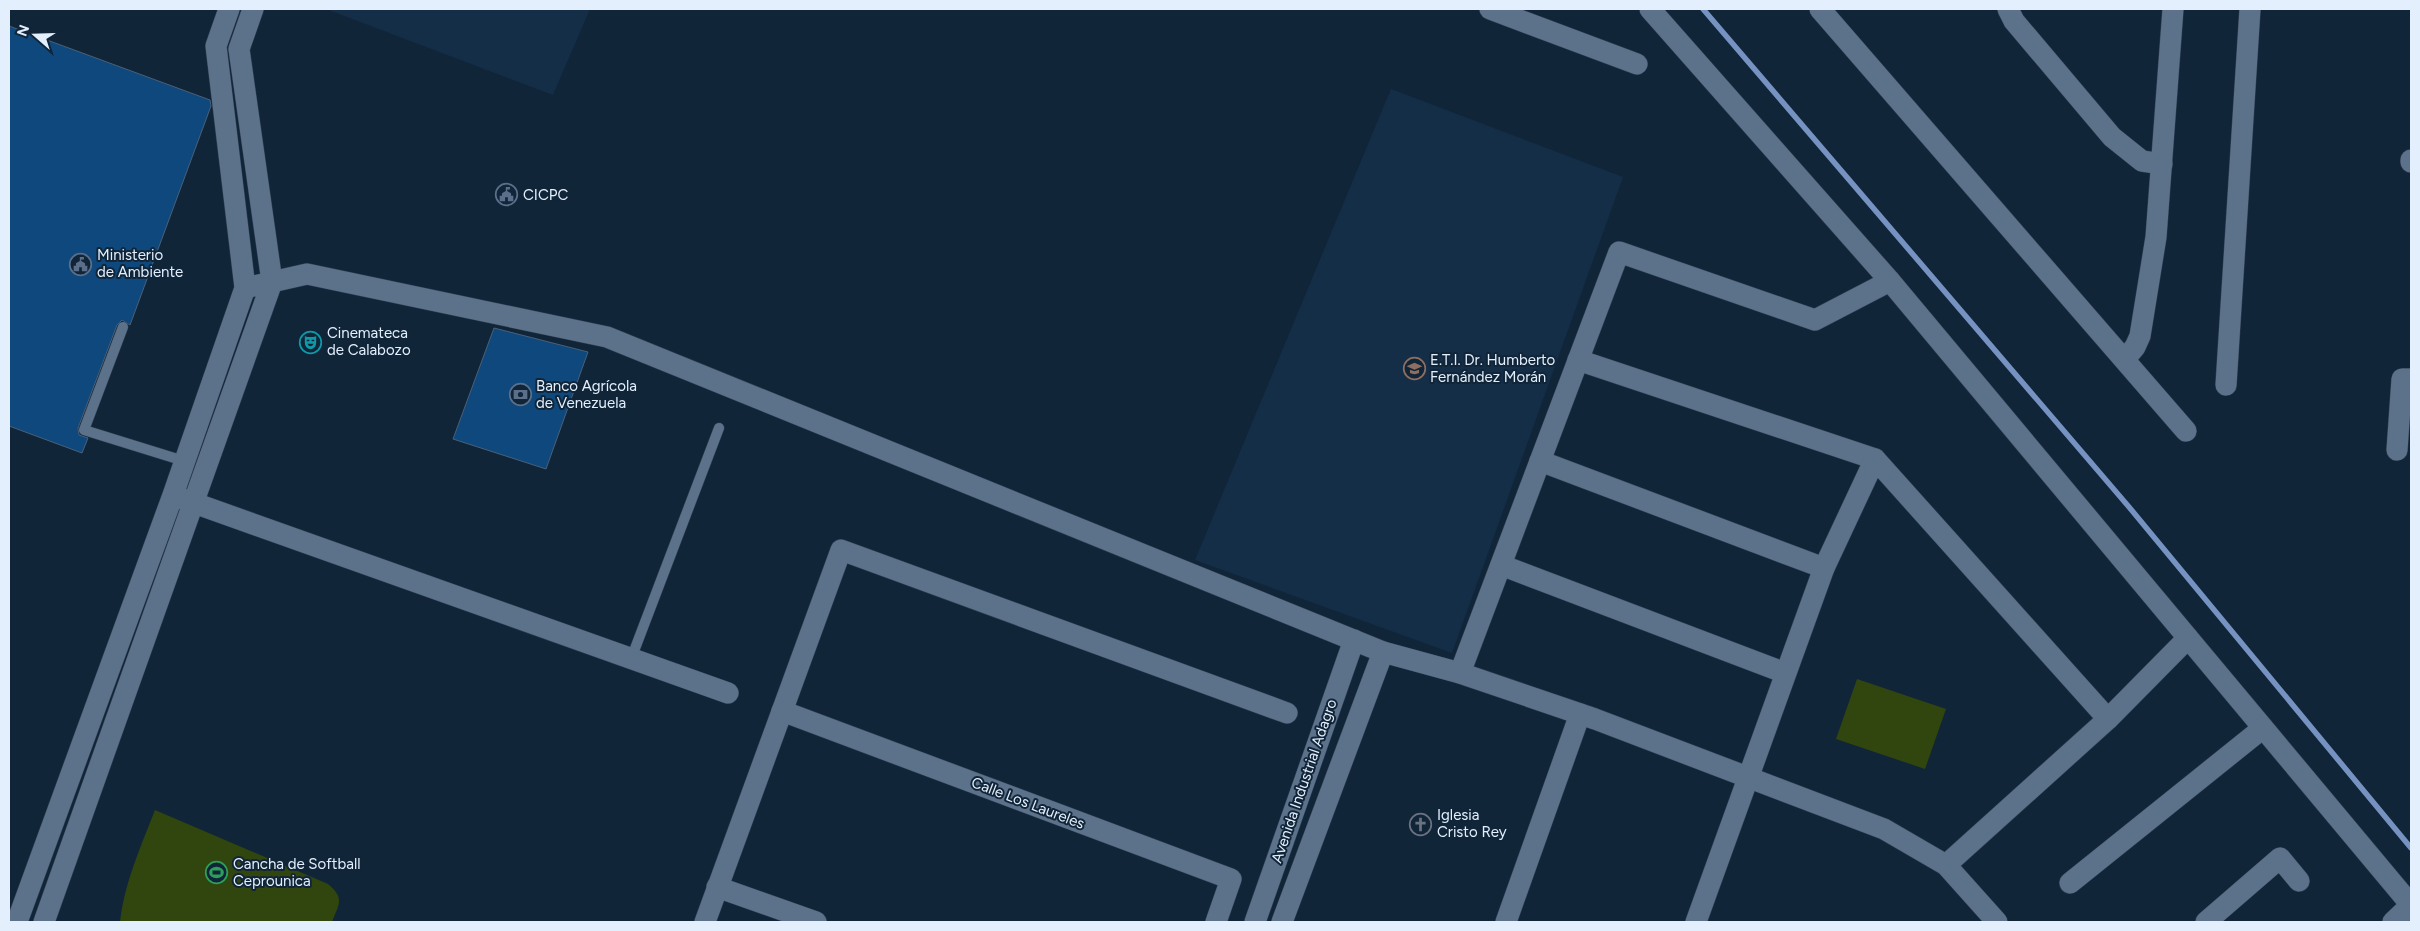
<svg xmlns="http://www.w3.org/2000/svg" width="2420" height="931" font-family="Figtree,sans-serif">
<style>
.built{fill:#142e47}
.green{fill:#31450e}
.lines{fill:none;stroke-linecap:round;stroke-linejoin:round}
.stream{stroke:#7692c1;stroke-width:5.5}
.building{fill:#0e487c;stroke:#4a6078}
.lane-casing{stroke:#323f50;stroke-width:11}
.street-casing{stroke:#323f50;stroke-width:22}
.lane{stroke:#5b728a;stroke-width:10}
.street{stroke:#5b728a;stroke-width:21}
.labels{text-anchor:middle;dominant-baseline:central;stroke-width:4;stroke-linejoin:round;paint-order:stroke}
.poi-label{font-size:15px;fill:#e3effd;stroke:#112539;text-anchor:start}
.street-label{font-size:15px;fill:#e3effd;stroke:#112539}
</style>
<rect width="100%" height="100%" fill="#112539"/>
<g class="built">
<polygon points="326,9 590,9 553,95"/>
<polygon points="1391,89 1623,177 1452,653 1195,560"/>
</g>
<g class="green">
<polygon points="1857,679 1946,709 1925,769 1836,739"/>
<path d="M155 810 328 884C345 898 339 904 332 922H120C124 884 141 846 155 810Z"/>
</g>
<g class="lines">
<polyline class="stream" points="1703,9 2129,507 2411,848"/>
</g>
<g class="building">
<polygon points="9,26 210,100 211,106 130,325 122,320 117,325 78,428 79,435 88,438 82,453 9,426"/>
<polygon points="494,328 588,352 546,469 453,439"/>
</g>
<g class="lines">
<defs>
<g id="lane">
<polyline points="123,327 84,430 184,461"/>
<polyline points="631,659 719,428"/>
</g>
<g id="street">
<polyline points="1490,9 1637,64"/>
<polyline points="1650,9 1890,281 2411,905"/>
<polyline points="1820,9 2186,431"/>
<polyline points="2008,9 2014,21 2112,137 2142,161 2162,164"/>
<polyline points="2411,160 2411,162"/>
<polyline points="245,288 307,274 607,337 1383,652 1460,673 1595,719 1884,829 1946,865 1997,922"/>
<polyline points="2125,359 2135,347 2140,336 2156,237 2173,9"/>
<polyline points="1578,360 1875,459"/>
<polyline points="2226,385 2250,9"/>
<polyline points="2397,450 2402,379 2411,379"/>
<polyline points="1540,461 1824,568"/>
<polyline points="180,498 728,693"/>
<polyline points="1501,565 1785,673"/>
<polyline points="1460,673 1619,252 1815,320 1890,281"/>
<polyline points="782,711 1231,879 1216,922"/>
<polyline points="1946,865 2108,719 2188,638"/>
<polyline points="2070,883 2263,728"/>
<polyline points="717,887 816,922"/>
<polyline points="17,922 173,495 245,288 216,46 229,9"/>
<polyline points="44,922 272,282 239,49 253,9"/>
<polyline points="705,922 841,550 1287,713"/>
<polyline points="1255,922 1354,640"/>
<polyline points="1282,922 1383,652"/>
<polyline points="1506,922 1580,714"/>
<polyline points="1696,922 1824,568 1875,459 2108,719"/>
<polyline points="2206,922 2280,858 2299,881"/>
<polyline points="2393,922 2411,905"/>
</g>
</defs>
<use href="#lane" class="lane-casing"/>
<use href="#street" class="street-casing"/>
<use href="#lane" class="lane"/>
<use href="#street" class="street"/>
</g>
<defs>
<symbol id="civic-ring" viewBox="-11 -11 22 22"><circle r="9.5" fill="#112539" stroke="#5c6f8a" stroke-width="1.5"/><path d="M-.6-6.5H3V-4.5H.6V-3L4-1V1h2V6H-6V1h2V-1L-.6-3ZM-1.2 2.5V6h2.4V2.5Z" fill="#5c6f8a"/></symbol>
<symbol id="theatre-ring" viewBox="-11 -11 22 22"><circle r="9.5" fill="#112539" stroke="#0f9aa8" stroke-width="1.5"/><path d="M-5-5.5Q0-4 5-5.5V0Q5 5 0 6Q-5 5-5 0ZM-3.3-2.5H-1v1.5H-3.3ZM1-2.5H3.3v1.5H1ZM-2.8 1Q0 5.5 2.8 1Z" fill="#0f9aa8"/></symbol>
<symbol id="school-ring" viewBox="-11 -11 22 22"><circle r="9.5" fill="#112539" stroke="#8d6e63" stroke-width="1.5"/><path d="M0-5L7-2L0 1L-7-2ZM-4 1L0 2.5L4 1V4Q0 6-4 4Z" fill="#8d6e63"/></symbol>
<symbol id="bank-ring" viewBox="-11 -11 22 22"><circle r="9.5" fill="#112539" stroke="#5c6f8a" stroke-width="1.5"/><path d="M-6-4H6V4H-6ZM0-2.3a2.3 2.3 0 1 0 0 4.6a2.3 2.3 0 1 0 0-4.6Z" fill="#5c6f8a"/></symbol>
<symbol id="church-ring" viewBox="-11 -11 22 22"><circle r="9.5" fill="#112539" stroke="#6b7280" stroke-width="1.5"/><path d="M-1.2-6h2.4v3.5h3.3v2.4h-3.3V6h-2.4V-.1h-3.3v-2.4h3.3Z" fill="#6b7280"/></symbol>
<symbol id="stadium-ring" viewBox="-11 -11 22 22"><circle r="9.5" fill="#112539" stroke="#2e9e5b" stroke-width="1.5"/><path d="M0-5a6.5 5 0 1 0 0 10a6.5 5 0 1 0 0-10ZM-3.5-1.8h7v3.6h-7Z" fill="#2e9e5b"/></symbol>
</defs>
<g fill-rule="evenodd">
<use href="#civic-ring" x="494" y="182" width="25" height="25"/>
<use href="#civic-ring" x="68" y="252" width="25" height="25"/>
<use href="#theatre-ring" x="298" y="330" width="25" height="25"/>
<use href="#school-ring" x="1402" y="356" width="25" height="25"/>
<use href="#bank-ring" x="508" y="382" width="25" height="25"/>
<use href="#church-ring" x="1408" y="812" width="25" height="25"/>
<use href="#stadium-ring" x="204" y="860" width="25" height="25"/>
</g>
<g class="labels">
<g class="poi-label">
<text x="523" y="195">CICPC</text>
<text x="97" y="255">Ministerio<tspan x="97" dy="17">de Ambiente</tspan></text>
<text x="327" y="333">Cinemateca<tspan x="327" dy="17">de Calabozo</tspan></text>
<text x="1430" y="360">E.T.I. Dr. Humberto<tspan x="1430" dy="17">Fernández Morán</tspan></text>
<text x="536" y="386">Banco Agrícola<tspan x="536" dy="17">de Venezuela</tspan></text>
<text x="1437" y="815">Iglesia<tspan x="1437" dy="17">Cristo Rey</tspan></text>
<text x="233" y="864">Cancha de Softball<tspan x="233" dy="17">Ceprounica</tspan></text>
</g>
<g class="street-label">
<text transform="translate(1304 781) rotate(-71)">Avenida Industrial Adagro</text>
<text transform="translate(1028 803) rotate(21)">Calle Los Laureles</text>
</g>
</g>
<rect width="2420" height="931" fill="none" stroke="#e3effd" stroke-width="20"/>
<g transform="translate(35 35) rotate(290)" stroke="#112539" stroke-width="4" paint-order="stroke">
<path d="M0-4L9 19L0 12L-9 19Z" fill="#e3effd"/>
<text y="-8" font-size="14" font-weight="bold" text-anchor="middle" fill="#e3effd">N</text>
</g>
</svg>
